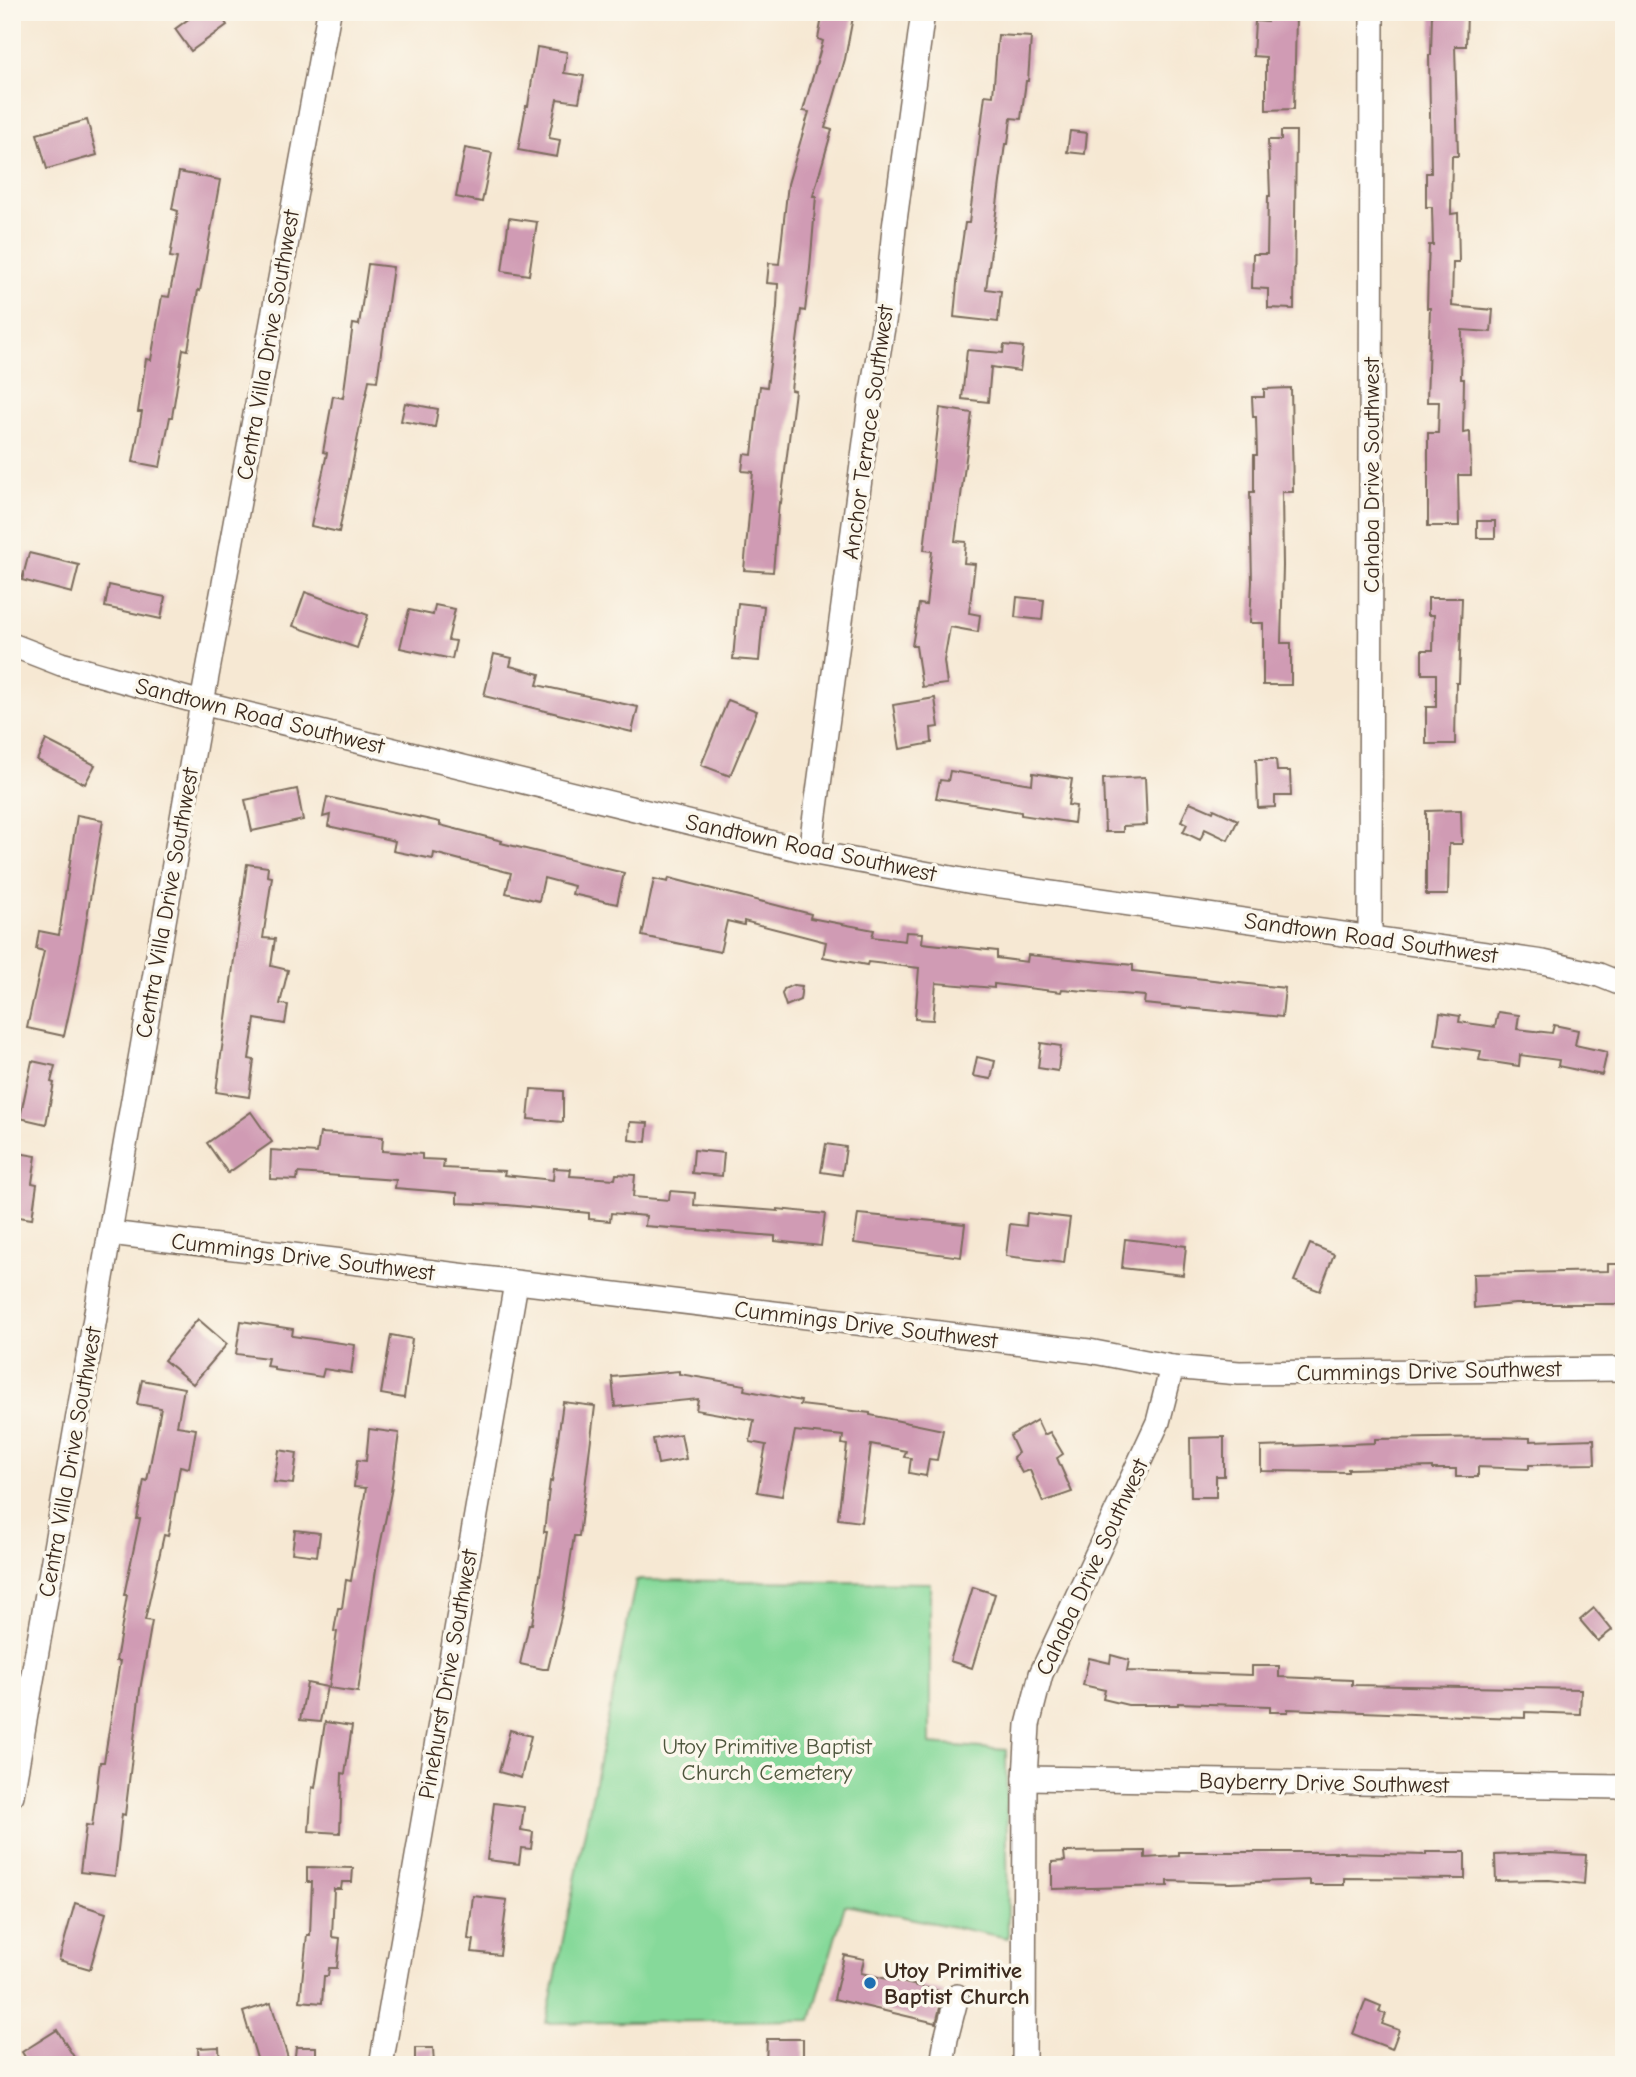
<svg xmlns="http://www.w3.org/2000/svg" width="1636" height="2077" font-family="'Comic Neue',sans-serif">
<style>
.green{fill:#86d99a;stroke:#60825c;stroke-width:2}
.building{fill:#d09bb4}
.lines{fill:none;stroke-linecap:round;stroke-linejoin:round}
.minor-casing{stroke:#7c6c5d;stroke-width:26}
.minor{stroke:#fff;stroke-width:23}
.poi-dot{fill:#1f6fb2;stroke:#fbf7ec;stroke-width:2.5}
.labels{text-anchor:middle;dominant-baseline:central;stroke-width:7;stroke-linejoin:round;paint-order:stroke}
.street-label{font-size:23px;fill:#3b2a1e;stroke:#fbf7ec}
.park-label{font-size:23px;fill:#4e563d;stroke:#fbf7ec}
.poi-label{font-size:23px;font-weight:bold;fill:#3b2a1e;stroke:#fbf7ec;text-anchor:start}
</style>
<rect width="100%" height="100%" fill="#fbf7ec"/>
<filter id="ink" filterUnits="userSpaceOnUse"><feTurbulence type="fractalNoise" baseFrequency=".0143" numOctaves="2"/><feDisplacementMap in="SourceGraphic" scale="14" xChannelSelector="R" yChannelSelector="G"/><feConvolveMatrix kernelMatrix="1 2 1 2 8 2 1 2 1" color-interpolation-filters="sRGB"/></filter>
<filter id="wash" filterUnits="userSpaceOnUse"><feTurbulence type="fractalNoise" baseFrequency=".00686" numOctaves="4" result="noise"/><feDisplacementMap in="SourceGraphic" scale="28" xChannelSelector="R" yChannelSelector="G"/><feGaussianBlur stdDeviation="1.57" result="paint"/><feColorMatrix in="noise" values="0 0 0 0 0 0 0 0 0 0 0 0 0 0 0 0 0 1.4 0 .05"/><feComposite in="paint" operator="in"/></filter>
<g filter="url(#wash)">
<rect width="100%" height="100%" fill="#f6e8d3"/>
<polygon class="green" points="636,1580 930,1583 930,1744 1006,1750 1008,1938 845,1905 811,2020 546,2023"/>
<g id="blocks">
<g class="building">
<polygon points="198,12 218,12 227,25 191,51 175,29"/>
<polygon points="823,12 854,12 845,59 825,128 832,130 813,196 816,196 810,268 805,311 801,310 791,390 795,391 781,503 779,502 773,572 744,570 753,472 742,471 744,454 752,455 760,386 767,387 777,308 778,284 767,283 769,263 779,264 788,184 809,112 803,111 823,41 818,39"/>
<polygon points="1432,12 1467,12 1466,46 1455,46 1458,156 1452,156 1451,214 1458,213 1459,262 1453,262 1452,306 1493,310 1491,332 1462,330 1461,379 1464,379 1463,433 1470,432 1471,475 1458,475 1459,526 1428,526 1428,433 1438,433 1439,402 1427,402 1430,308 1427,308 1428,270 1429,245 1433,245 1432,207 1426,207 1426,173 1431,173 1429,55 1431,55"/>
<polygon points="1268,13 1296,15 1294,109 1266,110 1266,57 1253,56 1255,21 1267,22"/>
<polygon points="998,35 1031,37 1028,81 1026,81 1021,119 1011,118 1008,144 1005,144 986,289 1001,291 998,322 954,317 958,272 965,223 969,223 985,95 993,96"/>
<polygon points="537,47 567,52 564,73 584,76 579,102 557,99 549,138 560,140 557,157 518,150 526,106 528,106"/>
<polygon points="87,120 97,155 47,169 37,134"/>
<polygon points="1070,131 1087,133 1085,154 1067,152"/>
<polygon points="1281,131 1296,131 1294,309 1268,308 1268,289 1252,288 1253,254 1267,254 1268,196 1270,196 1268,140 1281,140"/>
<polygon points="465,148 492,153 482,202 456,197"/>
<polygon points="179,172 220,180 200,291 198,290 188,350 183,349 172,417 170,417 160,467 133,462 142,412 138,412 146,359 151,360 162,296 169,297 177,258 170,257 178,211 172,209"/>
<polygon points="509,218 537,222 529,275 502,271"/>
<polygon points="368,264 393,267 377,381 369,380 339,532 311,526 327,453 323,452 333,396 343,398 353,324 359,325"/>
<polygon points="1004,345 1023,347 1020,371 991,367 988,402 962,399 967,350 1003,353"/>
<polygon points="1291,388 1293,492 1282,492 1283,566 1281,643 1291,643 1291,685 1263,685 1263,623 1250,623 1252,582 1250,492 1254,492 1254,455 1257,455 1256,417 1253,417 1252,397 1264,397 1264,389"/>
<polygon points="405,403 438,409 435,427 401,421"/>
<polygon points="940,408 972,413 955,541 966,542 964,563 975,564 969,613 980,615 978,632 950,627 944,661 947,684 922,687 916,646 912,646 919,604 926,605 932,551 924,550"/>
<rect x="1477" y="521" width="18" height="17"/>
<polygon points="29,553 79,565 72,593 22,580"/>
<polygon points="109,585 165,597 161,619 105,607"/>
<polygon points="305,592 368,615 357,648 293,626"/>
<polygon points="1017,597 1044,600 1042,620 1015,617"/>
<polygon points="1428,598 1462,598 1459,683 1456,683 1455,744 1426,744 1426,707 1436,707 1436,674 1422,674 1422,650 1433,650 1434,615 1428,615"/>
<polygon points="738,603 764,606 759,661 733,659"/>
<polygon points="435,605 455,609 448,640 456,641 452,659 400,648 409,610 433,615"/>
<polygon points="494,654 512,658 510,666 540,674 537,685 638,707 632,732 484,696"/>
<polygon points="935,698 939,727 931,728 932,743 900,749 893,705"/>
<polygon points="728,700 757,711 730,776 701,765"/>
<polygon points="46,740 95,765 85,784 37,760"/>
<polygon points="1256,759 1276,759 1277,771 1290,771 1291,796 1275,796 1275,807 1258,808"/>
<polygon points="950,771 1032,784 1033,773 1072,779 1068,805 1076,806 1074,823 1021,815 1021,812 936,798 940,780 948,781"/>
<polygon points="1145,777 1147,825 1123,826 1123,832 1105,832 1103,779"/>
<polygon points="297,789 303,820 252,831 245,800"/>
<polygon points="327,797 440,822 440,825 502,841 501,843 624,873 617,904 572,894 574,886 544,878 539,901 506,893 511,873 434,853 433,859 393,851 395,841 328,826 330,815 323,817"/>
<polygon points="1190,802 1213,812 1214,809 1238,820 1228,840 1205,829 1200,840 1183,832 1187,824 1181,821"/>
<polygon points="1461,810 1462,844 1449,844 1448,895 1426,895 1426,811"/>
<polygon points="77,815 103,820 78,972 64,1036 27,1028 44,951 36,949 39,931 59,935"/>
<polygon points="247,864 268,867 267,876 272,877 263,938 275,939 271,966 288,970 280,1004 288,1005 285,1024 255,1019 249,1059 254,1060 249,1097 216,1092"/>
<polygon points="669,878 811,914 810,918 874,930 872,937 905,941 906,932 923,933 922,943 997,951 997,958 1027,962 1028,955 1133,965 1133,971 1285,988 1282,1017 1144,1004 1145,996 1062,989 1061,992 994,984 994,988 936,983 933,1020 915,1019 919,968 868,962 867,965 823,957 826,942 744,921 744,925 727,921 720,952 642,936 654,879 668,882"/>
<polygon points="793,985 802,986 800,1000 786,1006 782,994 784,989"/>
<polygon points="1498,1012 1519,1015 1517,1029 1552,1033 1554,1025 1578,1030 1575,1045 1607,1052 1602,1075 1558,1066 1559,1060 1520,1055 1519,1066 1479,1060 1481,1051 1435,1045 1440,1013 1460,1016 1459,1022 1495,1027"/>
<polygon points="1041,1043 1061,1046 1058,1071 1038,1068"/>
<polygon points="977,1057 995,1061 991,1079 973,1076"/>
<polygon points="32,1061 55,1066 51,1082 54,1083 46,1124 20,1118"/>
<polygon points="531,1089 563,1091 563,1122 528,1119"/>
<polygon points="251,1112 272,1142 228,1173 207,1143"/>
<polygon points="630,1122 648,1123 646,1142 629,1140"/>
<polygon points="320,1133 383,1137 382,1151 422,1154 422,1159 444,1160 443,1168 505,1171 504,1175 553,1180 554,1168 571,1169 570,1176 615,1179 616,1174 635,1175 633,1197 669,1200 670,1191 695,1193 694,1205 778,1211 778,1209 825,1214 821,1246 775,1241 775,1236 645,1226 646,1216 611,1213 610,1221 589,1219 589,1213 507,1205 457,1203 457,1193 395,1188 396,1180 298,1173 297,1180 270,1179 271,1150 317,1153"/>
<polygon points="826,1144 846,1147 842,1175 821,1172"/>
<polygon points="694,1150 724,1153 722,1176 692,1173"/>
<polygon points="12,1152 36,1156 32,1183 37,1184 32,1219 12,1216"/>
<polygon points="1027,1213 1070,1218 1064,1263 1006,1256 1010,1224 1026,1226"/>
<polygon points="858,1214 965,1224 961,1257 854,1243"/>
<polygon points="1125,1239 1186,1246 1183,1275 1122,1268"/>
<polygon points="1310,1244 1334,1254 1320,1291 1294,1281"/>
<polygon points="1608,1264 1624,1264 1624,1304 1515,1304 1474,1308 1473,1274 1608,1271"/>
<polygon points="198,1319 227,1344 193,1384 164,1360"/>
<polygon points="241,1321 293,1329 292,1336 355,1345 351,1373 324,1369 322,1377 274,1370 274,1367 266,1366 268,1358 236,1354"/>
<polygon points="391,1335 412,1339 404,1398 381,1394"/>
<polygon points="679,1371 679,1374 745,1385 744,1390 801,1401 800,1405 870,1413 870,1415 943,1430 937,1460 929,1459 926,1476 909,1473 911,1458 904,1457 906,1451 871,1444 861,1522 838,1519 847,1445 842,1444 843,1436 795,1431 782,1496 757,1492 766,1445 750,1442 754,1420 696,1410 698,1399 615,1407 612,1377"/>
<polygon points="142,1380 184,1388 177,1426 196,1429 189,1468 180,1466 168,1536 164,1535 145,1620 152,1621 140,1690 125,1815 122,1814 115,1876 80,1872 86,1825 92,1826 100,1762 104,1762 120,1661 116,1661 127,1595 124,1595 140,1519 137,1519 144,1480 147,1481 161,1408 137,1404"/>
<polygon points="563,1402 595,1406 579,1536 574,1536 563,1608 548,1669 543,1669 520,1664 529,1624 532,1624 547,1532 544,1532 550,1481 552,1482"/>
<polygon points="1037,1420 1044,1435 1050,1432 1063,1454 1057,1458 1072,1492 1043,1502 1030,1470 1022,1473 1013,1457 1018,1453 1010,1436"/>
<polygon points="369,1429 399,1433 391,1492 378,1556 358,1692 329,1688 337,1632 334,1631 338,1608 342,1608 346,1580 351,1581 366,1488 354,1487 357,1460 366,1461"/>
<polygon points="681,1434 686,1459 658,1464 653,1439"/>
<polygon points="1224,1437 1224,1476 1216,1476 1216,1497 1191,1497 1190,1438"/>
<polygon points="1495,1437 1530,1438 1530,1441 1594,1439 1595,1464 1529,1465 1529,1469 1478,1467 1478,1477 1456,1477 1456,1469 1432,1469 1432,1467 1348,1469 1348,1472 1261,1471 1261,1447 1375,1443 1375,1439"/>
<polygon points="279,1450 297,1453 293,1484 274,1482"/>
<polygon points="295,1530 320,1533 317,1556 292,1553"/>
<polygon points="973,1587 995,1594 972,1668 950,1661"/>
<polygon points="1594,1608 1612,1630 1598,1641 1580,1620"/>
<polygon points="1111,1655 1129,1660 1127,1671 1252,1675 1252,1666 1279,1666 1279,1677 1352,1680 1352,1685 1581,1689 1580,1714 1525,1712 1525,1718 1488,1717 1288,1709 1288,1712 1270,1712 1270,1706 1178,1703 1178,1705 1128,1705 1103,1699 1105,1690 1083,1685 1089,1658 1110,1663"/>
<polygon points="307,1683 327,1687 320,1722 300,1720"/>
<polygon points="325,1722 352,1726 345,1774 342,1773 340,1833 309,1831 312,1787 315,1788"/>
<polygon points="510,1730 531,1736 521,1778 499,1772"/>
<polygon points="494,1803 524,1807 521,1830 533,1832 531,1849 521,1848 519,1864 487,1860"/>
<polygon points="1145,1851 1145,1858 1179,1856 1179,1852 1344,1852 1344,1853 1426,1855 1426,1852 1465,1852 1465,1879 1344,1878 1344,1885 1310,1885 1310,1880 1230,1883 1168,1881 1168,1886 1052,1889 1052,1862 1065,1861 1064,1852"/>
<polygon points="1550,1853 1586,1855 1584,1884 1549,1880 1496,1881 1495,1855"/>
<polygon points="307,1867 353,1868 352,1882 342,1882 341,1889 334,1889 332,1937 340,1938 337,1968 329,1968 328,1976 324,1976 322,2003 300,2001 307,1935 310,1935 312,1882 307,1882"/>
<polygon points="473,1896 507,1900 500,1955 472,1952 474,1940 468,1939"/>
<polygon points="75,1903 106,1913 90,1969 59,1960"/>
<polygon points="844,1955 864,1959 861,1973 944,1992 936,2023 834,1999"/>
<polygon points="1366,2000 1381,2006 1379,2012 1386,2014 1382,2024 1399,2030 1392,2049 1353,2034"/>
<polygon points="271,2003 285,2048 290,2065 259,2065 243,2012"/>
<polygon points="57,2030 79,2065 30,2065 22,2052"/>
<polygon points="767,2039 803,2039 803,2065 766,2065"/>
<polygon points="219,2047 220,2065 199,2065 198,2048"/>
<polygon points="296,2047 316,2047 316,2065 294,2065"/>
<polygon points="415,2048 433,2048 434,2065 415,2065"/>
</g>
</g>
</g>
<g filter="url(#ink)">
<use href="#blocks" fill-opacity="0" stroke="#7c6c5d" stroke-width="2"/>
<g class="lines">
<defs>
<g id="minor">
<polyline points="12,645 61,664 202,703 810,852 973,882 1543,962 1599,975 1624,985"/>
<polyline points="810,852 871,397 886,310 894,228 923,12"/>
<polyline points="1370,938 1372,12"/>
<polyline points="110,1233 1089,1351 1172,1367 1239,1373 1624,1369"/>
<polyline points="1025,1778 1624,1787"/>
<polyline points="12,1795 202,703 329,12"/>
<polyline points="381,2065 516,1283"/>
<polyline points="942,2065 946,2039 957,1996"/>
<polyline points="1024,2065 1025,1778 1028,1725 1041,1674 1158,1422 1172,1367"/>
</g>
</defs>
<use href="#minor" class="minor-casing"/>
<use href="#minor" class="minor"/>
</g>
</g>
<circle class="poi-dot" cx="870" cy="1983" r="7"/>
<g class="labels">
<g class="street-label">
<text transform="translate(268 345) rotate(-80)">Centra Villa Drive Southwest</text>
<text transform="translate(868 432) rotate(-82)">Anchor Terrace Southwest</text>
<text transform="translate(1371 475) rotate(-90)">Cahaba Drive Southwest</text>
<text transform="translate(260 716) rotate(14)">Sandtown Road Southwest</text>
<text transform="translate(811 848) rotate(12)">Sandtown Road Southwest</text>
<text transform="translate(167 903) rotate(-80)">Centra Villa Drive Southwest</text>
<text transform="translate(1371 938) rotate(8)">Sandtown Road Southwest</text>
<text transform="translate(303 1257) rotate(7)">Cummings Drive Southwest</text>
<text transform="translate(866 1325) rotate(7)">Cummings Drive Southwest</text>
<text transform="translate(1429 1371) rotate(-1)">Cummings Drive Southwest</text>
<text transform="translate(70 1462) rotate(-80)">Centra Villa Drive Southwest</text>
<text transform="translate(1092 1567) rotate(-65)">Cahaba Drive Southwest</text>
<text transform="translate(448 1674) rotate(-80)">Pinehurst Drive Southwest</text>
<text transform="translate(1324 1783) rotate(1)">Bayberry Drive Southwest</text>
</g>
<g class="park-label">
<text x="767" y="1746">Utoy Primitive Baptist<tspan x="767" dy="26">Church Cemetery</tspan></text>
</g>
<g class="poi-label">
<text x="884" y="1970">Utoy Primitive<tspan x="884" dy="26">Baptist Church</tspan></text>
</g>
</g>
<rect width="1636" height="2077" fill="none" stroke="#fbf7ec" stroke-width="42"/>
</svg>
